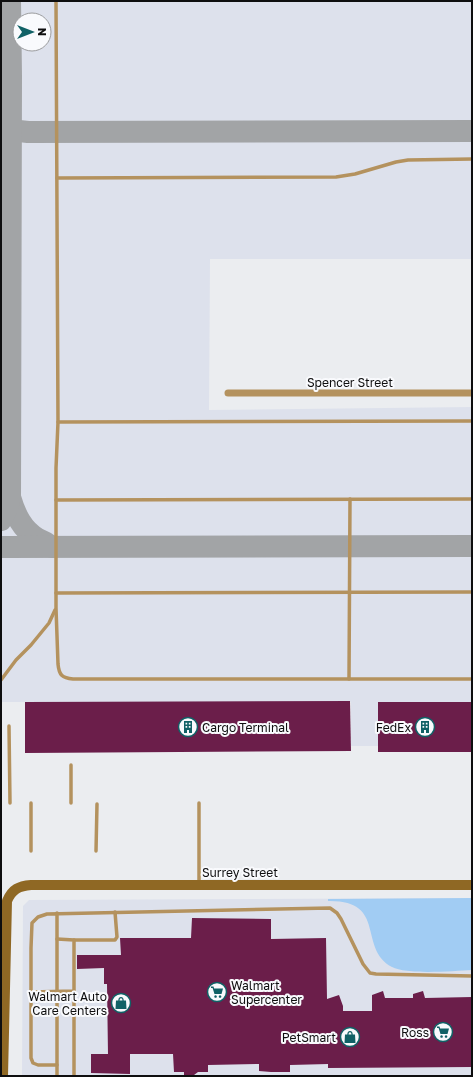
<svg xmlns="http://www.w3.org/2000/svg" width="473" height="1077" font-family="'Golos Text',sans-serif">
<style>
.built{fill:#dde1ec;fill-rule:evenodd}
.water{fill:#a1ccf3}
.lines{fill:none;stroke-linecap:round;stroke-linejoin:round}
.taxiway{stroke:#a2a4a6;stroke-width:22}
.building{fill:#6b1e4a}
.lane{stroke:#b4925e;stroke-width:3.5}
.street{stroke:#b4925e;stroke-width:7}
.secondary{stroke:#8f6824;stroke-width:10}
.labels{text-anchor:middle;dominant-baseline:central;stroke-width:4;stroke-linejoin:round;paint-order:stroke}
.street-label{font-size:12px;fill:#0e0e0f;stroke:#f9fafd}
.poi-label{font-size:12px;fill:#0e0e0f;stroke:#f9fafd;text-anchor:end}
</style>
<rect width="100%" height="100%" fill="#ebedf0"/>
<g class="built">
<path d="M1 1H472V259H210L209 410 472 407V746H351V702H1ZM20 20H44V44H20Z"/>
<polygon points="472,898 472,1076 22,1076 23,906 29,900"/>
</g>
<path class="water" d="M472 898V970C453 971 407 975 392 967 357 948 388 900 328 901V899Z"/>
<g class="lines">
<g class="taxiway">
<polyline points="1,126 19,131 28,132 472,131"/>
<path d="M10 497C15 514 22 530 38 539 43 541 47 543 52 547"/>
<polyline points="1,520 7,508 10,497 11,76 10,1"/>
<polyline points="1,547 472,546"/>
</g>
</g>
<g class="building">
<polygon points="350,701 351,751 25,753 25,702"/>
<rect x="378" y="702" width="94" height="50"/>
<polygon points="192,918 271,919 271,939 326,938 327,999 339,995 343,1006 343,1011 372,1011 372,995 383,991 385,998 413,998 413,994 423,991 425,998 472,997 472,1067 328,1068 328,1064 290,1065 290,1072 271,1072 259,1071 259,1064 208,1065 208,1072 198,1072 194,1075 184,1075 184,1072 174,1072 173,1054 130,1054 130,1074 91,1073 91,1054 108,1054 107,984 104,984 104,968 77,969 77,955 121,955 120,938 191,938"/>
</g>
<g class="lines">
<g class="lane">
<path d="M56 1 58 422 56 468V608L58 664C59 675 62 678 73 679H472"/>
<polyline points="57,178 336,177 355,174 396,162 408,160 472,159"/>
<polyline points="58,422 472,421"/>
<polyline points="56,500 472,499"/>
<polyline points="56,593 472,592"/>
<polyline points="349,679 350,499"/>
<polyline points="1,680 16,660 31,645 49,623 55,610"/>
<polyline points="9,726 10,803"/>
<polyline points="71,765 71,803"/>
<polyline points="31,803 31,851"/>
<polyline points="199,803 199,884"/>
<polyline points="96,851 97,804"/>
<polyline points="57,913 57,1065 38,1065 33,1063 31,1058 31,948 32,923 38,917 47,914 330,908 337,913 341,919 363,964 370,973 376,974 472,976"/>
<polyline points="74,940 115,940 117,937 115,912"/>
<polyline points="74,991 74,1076"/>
<polyline points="31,992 74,991 74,940 57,939"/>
<polyline points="57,1065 57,1076"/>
</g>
<polyline class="street" points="228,393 472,393"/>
<path class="secondary" d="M3 1076 7 901C12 889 19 886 31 885H472"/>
</g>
<defs>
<symbol id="building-ring" viewBox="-11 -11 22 22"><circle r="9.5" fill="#f9fafd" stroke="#106166" stroke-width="1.5"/><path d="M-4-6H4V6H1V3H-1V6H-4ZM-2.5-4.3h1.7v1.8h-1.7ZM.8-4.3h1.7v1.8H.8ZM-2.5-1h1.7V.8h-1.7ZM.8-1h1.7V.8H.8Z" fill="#106166"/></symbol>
<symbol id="supermarket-ring" viewBox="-11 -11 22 22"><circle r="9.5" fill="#f9fafd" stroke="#106166" stroke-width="1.5"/><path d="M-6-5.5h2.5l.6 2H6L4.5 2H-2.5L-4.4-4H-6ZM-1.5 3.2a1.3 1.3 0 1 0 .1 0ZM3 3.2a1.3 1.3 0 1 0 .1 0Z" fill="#106166"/></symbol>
<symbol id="shop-ring" viewBox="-11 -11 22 22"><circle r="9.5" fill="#f9fafd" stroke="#106166" stroke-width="1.5"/><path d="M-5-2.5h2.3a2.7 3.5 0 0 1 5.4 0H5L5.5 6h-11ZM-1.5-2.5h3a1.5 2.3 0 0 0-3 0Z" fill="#106166"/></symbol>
</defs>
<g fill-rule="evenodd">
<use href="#building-ring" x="177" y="716" width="22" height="22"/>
<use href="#building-ring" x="414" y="716" width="22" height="22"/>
<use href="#supermarket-ring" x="206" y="981" width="22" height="22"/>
<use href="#shop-ring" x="110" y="992" width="22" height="22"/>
<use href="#supermarket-ring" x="432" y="1021" width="22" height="22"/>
<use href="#shop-ring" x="339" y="1026" width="22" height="22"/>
</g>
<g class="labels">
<g class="street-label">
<text x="350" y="382">Spencer Street</text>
<text x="240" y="872">Surrey Street</text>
</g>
<g class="poi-label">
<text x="202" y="727" text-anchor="start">Cargo Terminal</text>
<text x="411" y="727">FedEx</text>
<text x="231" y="985" text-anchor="start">Walmart<tspan x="231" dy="14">Supercenter</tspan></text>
<text x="107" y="996">Walmart Auto<tspan x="107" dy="14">Care Centers</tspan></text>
<text x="429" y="1032">Ross</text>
<text x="336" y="1037">PetSmart</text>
</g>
</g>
<rect width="473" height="1077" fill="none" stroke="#0e0e0f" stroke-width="4"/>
<g transform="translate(32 32) rotate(90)"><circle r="19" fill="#f9fafd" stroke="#9b9c9e"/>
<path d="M0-3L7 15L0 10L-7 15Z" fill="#106166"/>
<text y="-6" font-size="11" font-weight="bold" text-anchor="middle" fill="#0e0e0f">N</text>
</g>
</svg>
